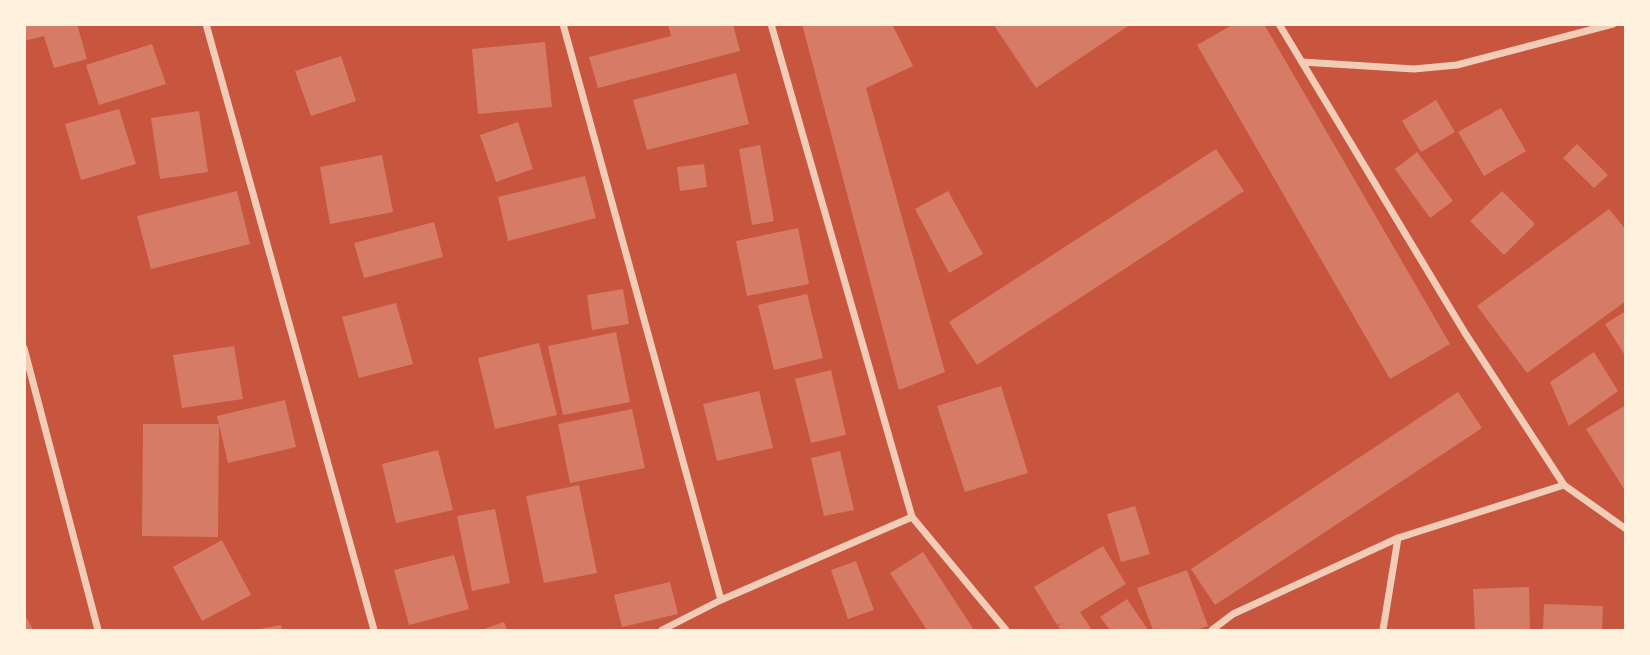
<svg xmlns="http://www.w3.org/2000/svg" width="1650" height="655" font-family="'Times New Roman',serif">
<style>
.building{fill:#d67c66}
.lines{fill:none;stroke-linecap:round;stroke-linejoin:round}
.minor{stroke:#f1ccb7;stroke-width:7}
</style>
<rect width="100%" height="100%" fill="#c8553d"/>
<g class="building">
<polygon points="24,24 77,24 87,59 54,68 44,36 24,41"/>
<polygon points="668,24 733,24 740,51 598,88 589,57 671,36"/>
<polygon points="802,24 892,24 913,66 866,88 945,372 899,390"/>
<polygon points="993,24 1131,24 1036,88"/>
<polygon points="1234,24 1264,24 1450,344 1390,379 1197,45"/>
<polygon points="545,42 552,107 478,114 472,49"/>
<polygon points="152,44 166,84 99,105 86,65"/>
<polygon points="341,56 356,101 311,116 295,71"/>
<polygon points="736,73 749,124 647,150 633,100"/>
<polygon points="1436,100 1455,132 1421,152 1402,121"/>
<polygon points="1501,108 1526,151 1484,176 1458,132"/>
<polygon points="119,109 136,164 81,180 65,124"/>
<polygon points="199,111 208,172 160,179 151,118"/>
<polygon points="518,122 533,169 496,182 480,135"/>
<polygon points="1577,144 1608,175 1594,188 1563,158"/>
<polygon points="760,145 774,221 752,225 739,149"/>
<polygon points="1216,149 1244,191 977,365 949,322"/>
<polygon points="1417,152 1453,201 1430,218 1395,169"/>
<polygon points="382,155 393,212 330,224 320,167"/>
<polygon points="704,164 707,187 680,191 677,167"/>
<polygon points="585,176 596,218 508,241 498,197"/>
<polygon points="237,191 250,244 151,269 137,216"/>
<polygon points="948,191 983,254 949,273 915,209"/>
<polygon points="1502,191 1535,224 1504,255 1470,221"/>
<polygon points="1609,209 1626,230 1626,301 1527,373 1477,306"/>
<polygon points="434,222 443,257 364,278 354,243"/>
<polygon points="798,228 809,284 747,296 736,241"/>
<polygon points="623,289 629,324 592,330 587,295"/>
<polygon points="807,294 823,358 774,370 758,305"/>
<polygon points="396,303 413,364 359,378 342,317"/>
<polygon points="1626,311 1626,357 1605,324"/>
<polygon points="616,332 630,402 563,415 548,346"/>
<polygon points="539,343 557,415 495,429 478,358"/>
<polygon points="234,346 243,399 182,408 173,355"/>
<polygon points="1594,352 1618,391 1569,426 1550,382"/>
<polygon points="831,370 846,435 811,443 795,379"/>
<polygon points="1001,386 1028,473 965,492 937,406"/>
<polygon points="759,391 773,448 717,461 703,404"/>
<polygon points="1458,392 1482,428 1215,605 1191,569"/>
<polygon points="285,400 296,447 228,463 217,416"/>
<polygon points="1626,405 1626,492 1586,429"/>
<polygon points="632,409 645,468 570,483 558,424"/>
<polygon points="143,424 219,424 218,537 142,536"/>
<polygon points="438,450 453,510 396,523 382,464"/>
<polygon points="840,451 854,510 824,516 811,458"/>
<polygon points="579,485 597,573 544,583 526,496"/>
<polygon points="1135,506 1150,554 1121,562 1107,514"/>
<polygon points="495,509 510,583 472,591 457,516"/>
<polygon points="222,540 251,595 202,621 173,567"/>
<polygon points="1103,546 1126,584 1080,612 1092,630 1061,630 1058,626 1064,622 1057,625 1034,587"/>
<polygon points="923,552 974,630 927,630 890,573"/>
<polygon points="454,555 469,609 409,625 394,570"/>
<polygon points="856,561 874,610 848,619 831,570"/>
<polygon points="1187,570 1208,626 1196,630 1153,630 1137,588"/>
<polygon points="670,582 678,614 622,627 614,595"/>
<polygon points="1529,587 1530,630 1475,630 1473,589"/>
<polygon points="1127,599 1148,630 1110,630 1100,617"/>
<polygon points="1544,604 1603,606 1602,630 1543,630"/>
<polygon points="24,613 33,630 24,630"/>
<polygon points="504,622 507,630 481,630"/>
<polygon points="281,625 282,630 259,630 259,629"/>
</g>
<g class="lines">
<g class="minor">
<polyline points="206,24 374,630"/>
<polyline points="563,24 721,600"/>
<polyline points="771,24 912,517 1006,630"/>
<polyline points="1279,24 1465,333 1564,485 1626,529"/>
<polyline points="1302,62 1414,69 1457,65 1613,24"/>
<polyline points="24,348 98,630"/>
<polyline points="662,630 721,600 912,517"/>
<polyline points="1212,630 1233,614 1398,538 1564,485"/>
<polyline points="1383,630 1398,538"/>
</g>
</g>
<rect width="1650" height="655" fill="none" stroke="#fff3e0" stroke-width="52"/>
</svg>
